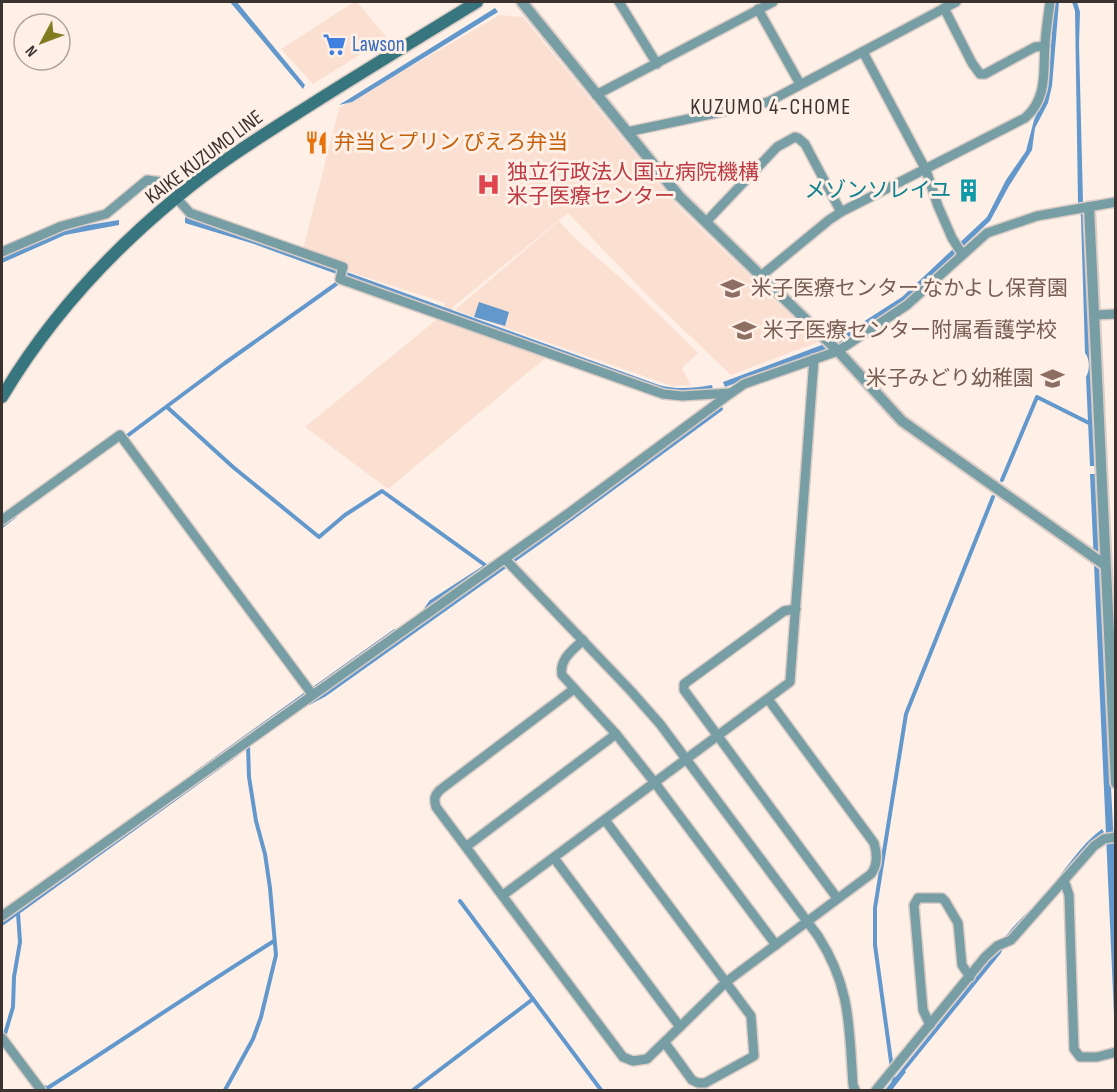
<svg xmlns="http://www.w3.org/2000/svg" width="1117" height="1092" font-family="'Sofia Sans Condensed','Noto Sans JP',sans-serif">
<style>
.built{fill:#fbe0d2}
.water{fill:#6398cc}
.lines{fill:none;stroke-linecap:round;stroke-linejoin:round}
.stream{stroke:#6398cc;stroke-width:4}
.minor-casing{stroke:#dbcdc6;stroke-width:12}
.tertiary-casing{stroke:#dbcdc6;stroke-width:14}
.secondary-casing{stroke:#dbcdc6;stroke-width:15}
.minor{stroke:#789ea5;stroke-width:9}
.tertiary{stroke:#789ea5;stroke-width:10}
.secondary{stroke:#37767f;stroke-width:12}
.labels{text-anchor:middle;dominant-baseline:central;stroke-width:6;stroke-linejoin:round;paint-order:stroke}
.shop-label{font-size:21px;fill:#366cbe;stroke:#feefe7;text-anchor:start}
.food-label{font-size:21px;fill:#c56008;stroke:#feefe7;text-anchor:start}
.street-label{font-size:21px;fill:#3a332f;stroke:#feefe7}
.health-label{font-size:21px;fill:#be3a42;stroke:#feefe7;text-anchor:start}
.culture-label{font-size:21px;fill:#0d838f;stroke:#feefe7;text-anchor:end}
.education-label{font-size:21px;fill:#785e54;stroke:#feefe7;text-anchor:start}
.neighbourhood-label{font-size:22px;letter-spacing:1.5px;fill:#3a332f;stroke:#feefe7}
</style>
<rect width="100%" height="100%" fill="#feefe7"/>
<g class="built">
<polygon points="354,2 357,2 387,38 313,84 281,49"/>
<polygon points="500,15 523,17 678,207 818,342 731,375 648,296 568,213 454,306 450,316 443,313 445,303 347,271 347,266 303,250 339,108"/>
<polygon points="559,221 576,239 635,291 698,353 682,368 691,385 672,386 455,310"/>
<polygon points="441,316 549,355 388,489 305,427"/>
</g>
<g class="water">
<polygon points="230,2 237,2 305,85 303,89"/>
<polygon points="1054,2 1059,2 1052,86 1048,103 1035,128 1032,150 1009,186 990,221 904,302 848,338 824,351 725,387 723,382 835,340 902,297 987,217 1006,180 1026,151 1034,120 1048,89"/>
<path d="M1072 2H1077L1080 12 1079 44 1083 202 1095 466H1090L1086 377C1090 370 1090 359 1085 353L1081 217 1078 202 1075 11Z"/>
<polygon points="495,8 498,12 352,102 339,105"/>
<path d="M185 217 297 254 659 385C677 390 694 388 712 385L713 390 693 393 661 392 251 243 185 223Z"/>
<polygon points="119,220 119,225 65,235 2,263 2,256 64,229"/>
<polygon points="479,302 509,312 505,326 474,317"/>
<polygon points="1090,474 1095,474 1115,865 1115,1037"/>
<path d="M1102 829 1104 832C1079 849 1064 876 1044 898 1028 917 1011 930 1001 953L905 1071 906 1072 892 1090H885L998 950C1009 926 1030 912 1046 893 1065 871 1079 846 1102 829Z"/>
</g>
<g class="lines">
<g class="stream">
<polyline points="167,407 233,467 319,537 345,515 382,491 485,565"/>
<polyline points="127,436 225,363 339,282"/>
<polyline points="1002,480 1037,397 1091,424"/>
<polyline points="2,526 15,516"/>
<polyline points="424,612 431,602 485,567"/>
<polyline points="312,690 395,631"/>
<polyline points="309,703 324,695 538,543 721,409"/>
<polyline points="196,773 307,693"/>
<polyline points="2,924 237,754"/>
<polyline points="533,999 601,1090"/>
<polyline points="5,1034 13,1007 14,977 20,942 18,913"/>
<polyline points="894,1083 875,945 875,908 906,714 993,497"/>
<path d="M45 1087 46 1089C123 1040 197 989 274 941"/>
<polyline points="225,1090 253,1039 261,1017 276,955 270,888 265,854 256,821 249,777 248,746"/>
<polyline points="413,1090 533,999 460,901"/>
</g>
<defs>
<g id="minor">
<polyline points="619,2 657,64"/>
<polyline points="944,8 972,63 980,74 985,74 1035,47 1045,46"/>
<polyline points="758,9 800,84"/>
<polyline points="863,52 926,170 938,206 952,238 962,254"/>
<polyline points="596,95 773,2"/>
<polyline points="627,132 768,102 956,2"/>
<polyline points="706,222 777,147 795,137 798,138 805,144 841,212"/>
<polyline points="2,252 62,226 106,214 147,180 162,182 190,213 343,267 340,279 663,394 682,396 731,393"/>
<path d="M761 276 829 220 841 212 1025 118C1048 98 1043 71 1045 44 1046 30 1048 16 1050 2"/>
<polyline points="1094,315 1116,314"/>
<polyline points="2,520 120,435 312,694"/>
<path d="M505 559 630 690 660 724 818 936C851 987 849 1027 853 1085L855 1090"/>
<polyline points="796,609 784,611 684,684 684,690 837,898"/>
<path d="M583 640C573 650 559 659 562 675L616 734 655 783 776 945"/>
<path d="M574 689 440 790C434 796 434 799 436 807L623 1057 633 1061 647 1059 726 982 871 874C878 865 877 853 874 843L768 699"/>
<polyline points="605,820 751,1016 754,1056 705,1083 698,1083 692,1080 665,1043"/>
<polyline points="467,846 616,734"/>
<polyline points="554,858 680,1027"/>
<polyline points="1064,880 1069,895 1074,1049 1080,1057 1097,1057 1116,1052"/>
<polyline points="503,895 790,682 814,359"/>
<polyline points="2,916 569,513 731,393 744,384 838,351 907,305 987,233 1037,216 1116,202"/>
<polyline points="930,1025 923,1010 914,905 918,898 942,898 945,901 958,923 962,965 970,977"/>
<polyline points="2,1038 41,1090"/>
<polyline points="876,1090 985,957 997,946 1011,940 1094,846 1104,839 1116,837"/>
</g>
<g id="tertiary">
<polyline points="522,2 679,196 838,351 902,421 1105,565"/>
<polyline points="1089,207 1116,783"/>
</g>
<path id="secondary" d="M2 397C47 321 109 253 177 197 220 161 268 132 315 102 369 68 423 35 477 2"/>
</defs>
<use href="#minor" class="minor-casing"/>
<use href="#tertiary" class="tertiary-casing"/>
<use href="#secondary" class="secondary-casing"/>
<use href="#minor" class="minor"/>
<use href="#tertiary" class="tertiary"/>
<use href="#secondary" class="secondary"/>
</g>
<defs>
<symbol id="supermarket-bare" viewBox="-9 -9 18 18"><path d="M-6-5.5h2.5l.6 2H6L4.5 2H-2.5L-4.4-4H-6ZM-1.5 3.2a1.3 1.3 0 1 0 .1 0ZM3 3.2a1.3 1.3 0 1 0 .1 0Z" fill="#3f7fe0" stroke="#feefe7" stroke-width="2.5" paint-order="stroke"/></symbol>
<symbol id="restaurant-bare" viewBox="-9 -9 18 18"><path d="M-5-6h1v4h1v-4h1v4h1v-4h1v5L-1.5 .5V6h-2V.5L-5-1ZM5-6V6H3V1.5H1.5Q1.5-4 5-6Z" fill="#e8710a" stroke="#feefe7" stroke-width="2.5" paint-order="stroke"/></symbol>
<symbol id="hospital-bare" viewBox="-9 -9 18 18"><path d="M-5-5h3v3.5h4V-5h3V5h-3V1.5h-4V5h-3Z" fill="#e0444e" stroke="#feefe7" stroke-width="2.5" paint-order="stroke"/></symbol>
<symbol id="building-bare" viewBox="-9 -9 18 18"><path d="M-4-6H4V6H1V3H-1V6H-4ZM-2.5-4.3h1.7v1.8h-1.7ZM.8-4.3h1.7v1.8H.8ZM-2.5-1h1.7V.8h-1.7ZM.8-1h1.7V.8H.8Z" fill="#0f9aa8" stroke="#feefe7" stroke-width="2.5" paint-order="stroke"/></symbol>
<symbol id="school-bare" viewBox="-9 -9 18 18"><path d="M0-5L7-2L0 1L-7-2ZM-4 1L0 2.5L4 1V4Q0 6-4 4Z" fill="#8d6e63" stroke="#feefe7" stroke-width="2.5" paint-order="stroke"/></symbol>
</defs>
<g fill-rule="evenodd">
<use href="#supermarket-bare" x="318" y="28" width="33" height="33"/>
<use href="#restaurant-bare" x="300" y="126" width="33" height="33"/>
<use href="#hospital-bare" x="472" y="168" width="33" height="33"/>
<use href="#building-bare" x="952" y="174" width="33" height="33"/>
<use href="#school-bare" x="716" y="272" width="33" height="33"/>
<use href="#school-bare" x="728" y="314" width="33" height="33"/>
<use href="#school-bare" x="1036" y="362" width="33" height="33"/>
</g>
<g class="labels">
<g class="shop-label">
<text x="352" y="44">Lawson</text>
</g>
<g class="food-label">
<text x="334" y="142">弁当とプリン ぴえろ弁当</text>
</g>
<g class="street-label">
<text transform="translate(204 157) rotate(-37)">KAIKE KUZUMO LINE</text>
</g>
<g class="health-label">
<text x="507" y="172">独立行政法人国立病院機構<tspan x="507" dy="24">米子医療センター</tspan></text>
</g>
<g class="culture-label">
<text x="951" y="190">メゾンソレイユ</text>
</g>
<g class="education-label">
<text x="751" y="288">米子医療センター なかよし保育園</text>
<text x="763" y="330">米子医療センター附属看護学校</text>
<text x="1034" y="378" text-anchor="end">米子みどり幼稚園</text>
</g>
<g class="neighbourhood-label">
<text x="771" y="107">KUZUMO 4-CHOME</text>
</g>
</g>
<rect width="1117" height="1092" fill="none" stroke="#3a332f" stroke-width="6"/>
<g transform="translate(42 42) rotate(229)"><circle r="28" fill="#feefe7" stroke="#b0a49d" stroke-width="1.5"/>
<path d="M0-4.5L10 22L0 15L-10 22Z" fill="#807b21"/>
<text y="-9" font-size="16" font-weight="bold" text-anchor="middle" fill="#3a332f">N</text>
</g>
</svg>
